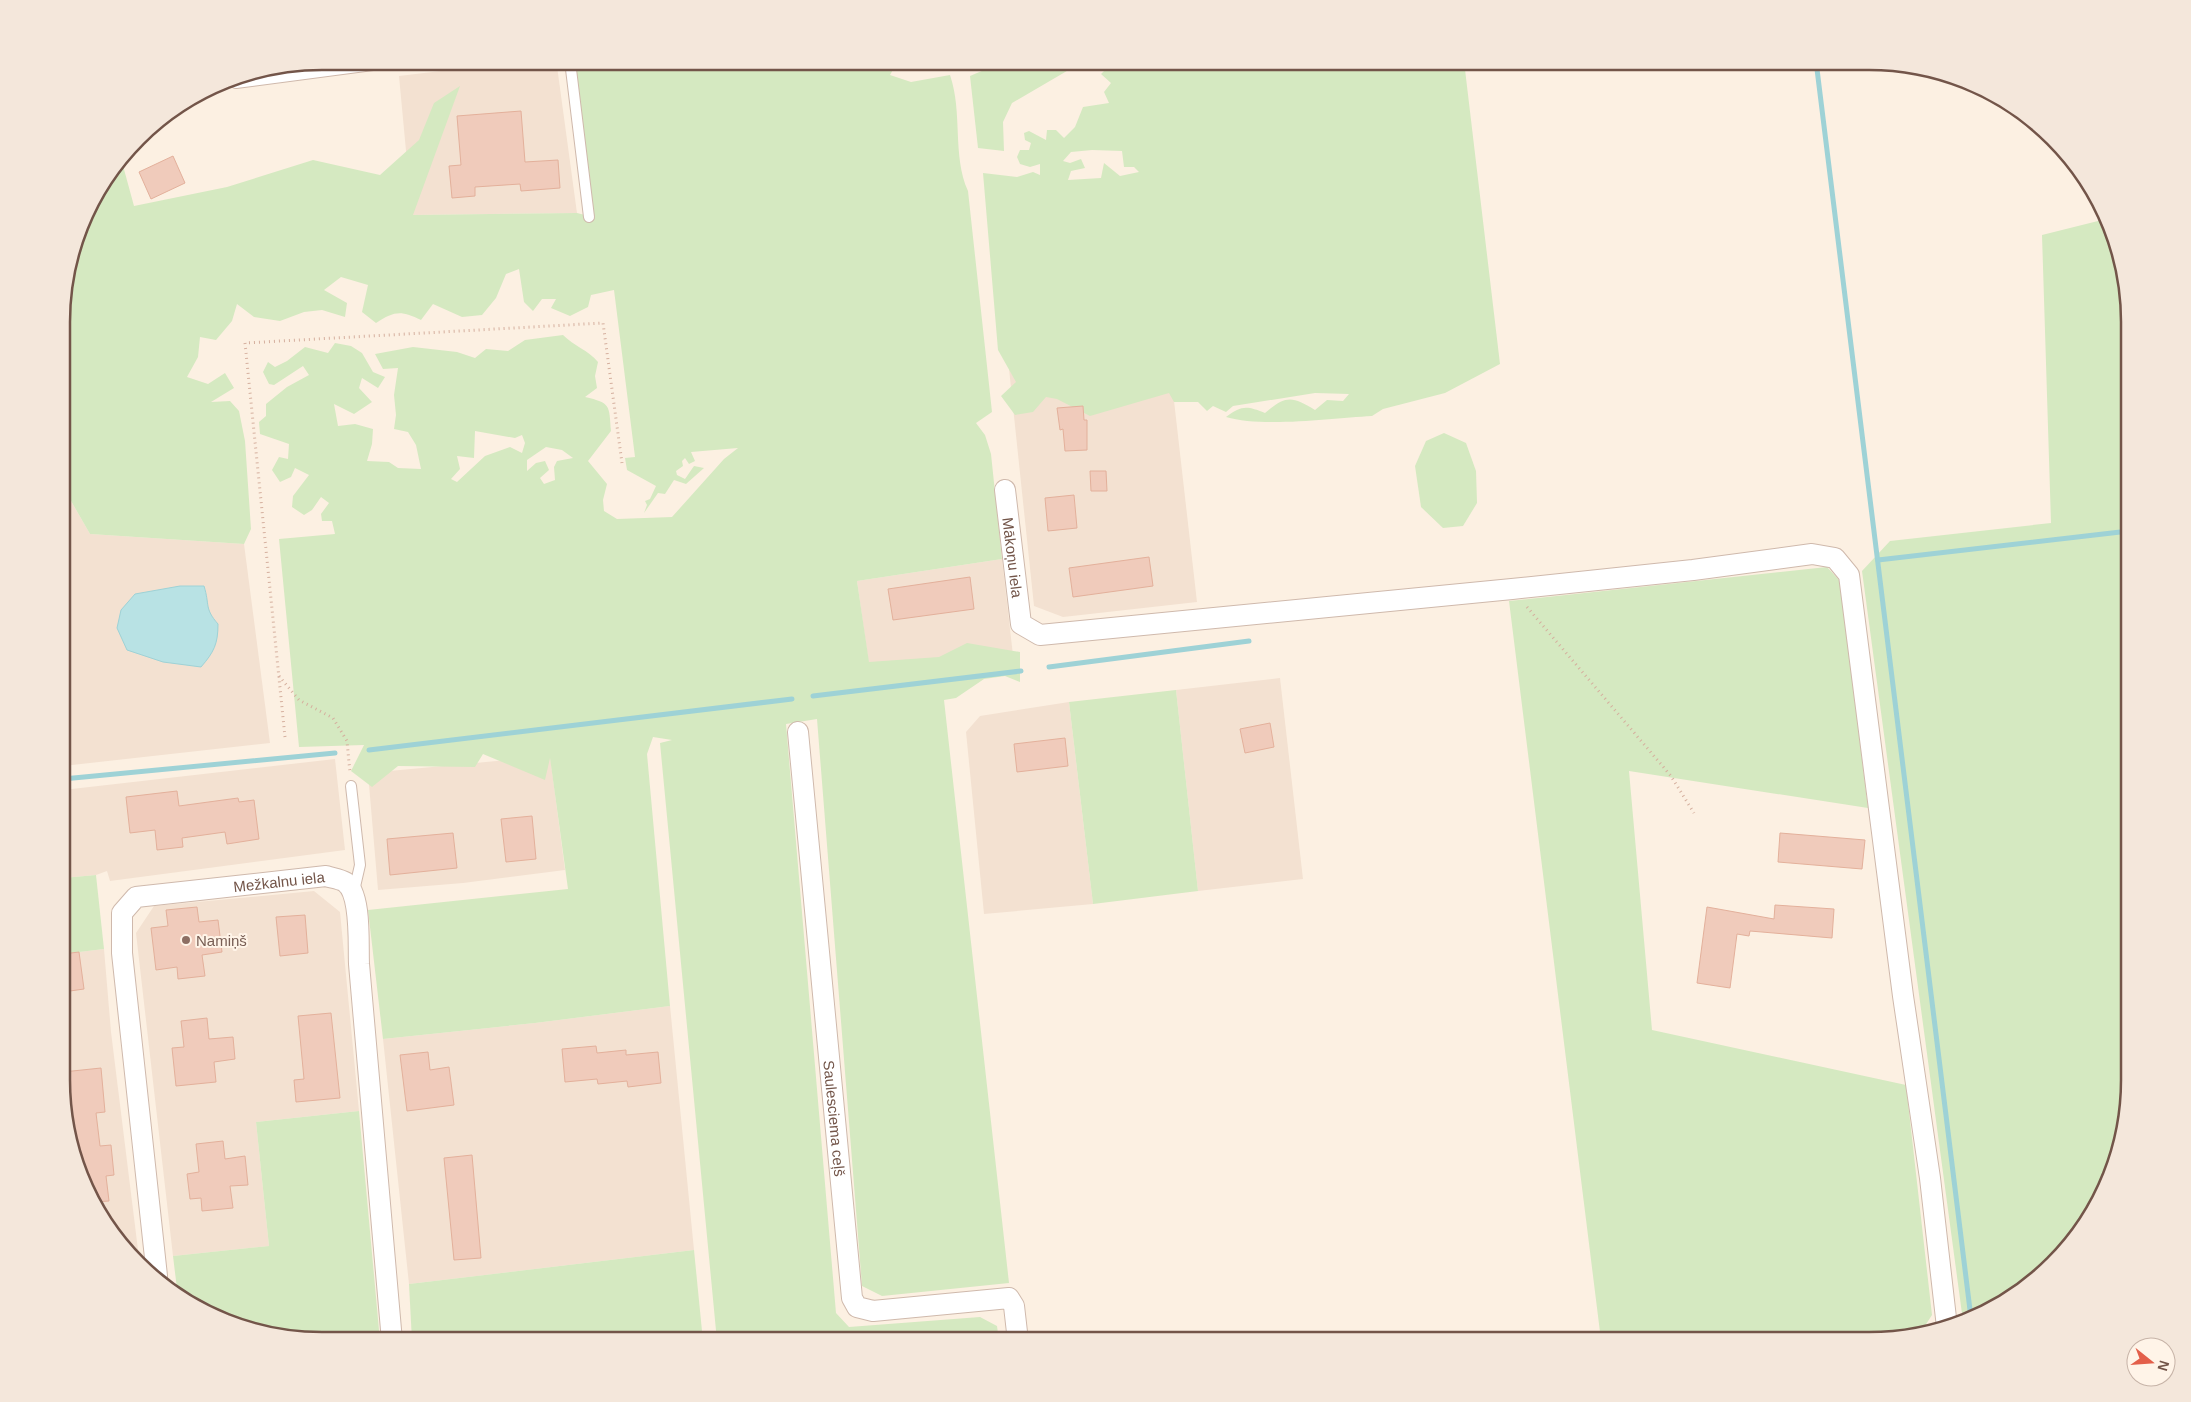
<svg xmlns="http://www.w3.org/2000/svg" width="2191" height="1402" font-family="Helvetica,sans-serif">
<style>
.residential{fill:#f3e1d1}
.green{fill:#d5e9c1;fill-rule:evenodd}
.water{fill:#b8e2e4;stroke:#9ed2d6}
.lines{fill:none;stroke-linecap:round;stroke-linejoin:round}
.stream{stroke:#9ed2d6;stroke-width:5}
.building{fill:#f0cbbb;stroke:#e3b09b}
.service-casing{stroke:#cfb9ac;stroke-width:12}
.minor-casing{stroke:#cfb9ac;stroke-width:22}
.path{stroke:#d5af9e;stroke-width:3;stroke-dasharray:1 4;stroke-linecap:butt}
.service{stroke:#fff;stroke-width:10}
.minor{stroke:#fff;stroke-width:20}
.education-dot{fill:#8d6e63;stroke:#fff4e8;stroke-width:2}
.labels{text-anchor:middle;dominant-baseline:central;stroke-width:4;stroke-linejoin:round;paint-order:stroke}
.street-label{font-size:15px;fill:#735549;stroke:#fff4e8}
.education-label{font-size:15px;fill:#785e54;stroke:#fff4e8;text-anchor:start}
.rim{fill:none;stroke:#735549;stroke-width:2.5}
</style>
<rect width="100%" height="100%" fill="#fcf0e2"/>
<g class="residential">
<polygon points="525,61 546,61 557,66 577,213 412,215 399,76"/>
<polygon points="1168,348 1197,602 1063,617 1034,606 1009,369"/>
<polygon points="63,487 90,534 244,544 270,743 63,766"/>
<polygon points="1002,559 1014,664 871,679 857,581"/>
<polygon points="1280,678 1303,879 1198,891 1176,690"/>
<polygon points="1069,702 1093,904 984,914 966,732 980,716"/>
<polygon points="550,756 565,870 463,883 378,890 368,773"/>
<polygon points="335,759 345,850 110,881 107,871 96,875 63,878 63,790"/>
<polygon points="314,891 340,912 359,1111 256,1122 269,1246 173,1256 136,933 154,906"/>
<polygon points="104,949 111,1032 139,1258 105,1224 75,1164 63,1113 63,954"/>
<polygon points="670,1006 694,1250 409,1284 383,1039 535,1023"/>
</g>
<g class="green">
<path d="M570 61H881L895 66 890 75 911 82 950 75C963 113 952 155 968 191L992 412 976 423 985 435 991 454 1002 559 857 581 869 662 939 657 967 643 1020 652V682L1005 676 984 679 956 698 944 700 1009 1283 882 1296 862 1286 817 719 786 724 836 1313 849 1327 980 1317 997 1326 999 1341H717L660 743 672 740 653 737 647 754 670 1006 535 1023 383 1039 368 910 568 889 550 758 545 780 483 754 475 767 398 766 372 787 351 771 364 745 299 747 279 539 335 534 332 521H322L321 514 329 503 321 497 312 510 304 515 292 507 293 496 309 475 295 468 291 477 280 482 272 470 279 457 288 459 289 444 260 434 259 422 266 416V404L287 387 309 375 303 366 274 385 269 384 263 372 268 362 275 367 287 361 305 347 328 353 335 343 351 346 362 353 373 372 385 377 378 388 362 378 359 388 372 402 354 414 334 404 338 426 355 424 373 429 372 444 367 461 389 462 398 468 421 469 416 445 408 432 394 429 396 415 394 395 398 368 383 369 375 354 413 347 457 352 475 358 486 349 508 351 525 340 563 335C574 346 588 350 598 362L595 376 597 388 585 397C611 403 609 405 611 431L588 461 607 484 603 500 604 511 617 519 672 517 724 459 738 448 691 452 695 461 689 464 685 458 682 461 683 466 676 471 677 475 685 479 694 466 704 468 686 484 674 480 665 494 658 493 644 513 647 505 645 501 650 499 656 486 627 470 625 458 635 457 614 290 591 295 588 307 570 316 551 308 556 299H542L533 311 524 302 519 269 506 274 496 298 482 315 462 317 433 304 421 320C401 310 394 311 376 323L362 312 368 285 341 277 324 290 347 303 345 317 322 310 304 312 280 321 254 317 237 304 232 321 216 340 200 337 198 357 187 377 208 384 225 373 234 388 211 402 230 401 239 411 245 441 251 529 244 544 90 534 63 487V325L88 207 122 162 134 206 227 187 313 160 380 175 419 140 434 103 460 86 413 215 577 213 589 216ZM475 431 515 438 522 435 525 443 522 453 510 447 485 456 457 482 451 479 460 469 457 456 474 458ZM546 447 562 450 573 458 557 461 554 467 555 480 544 484 540 478 549 470 545 461 536 463 527 471V460Z"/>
<path d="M978 61H998L993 65 1013 69 1009 61H1464L1500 364 1445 393 1383 409 1372 416C1332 418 1263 428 1226 417 1242 405 1247 406 1265 413 1286 395 1292 396 1315 410L1327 400 1343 401 1349 394 1315 393 1233 406 1226 412 1213 406 1207 411 1198 402H1174L1169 393 1090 416 1057 399 1046 397 1033 412 1015 415 1001 396 1016 382 998 350 983 173 1017 177 1033 172 1040 175V164L1030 167 1020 164 1017 157 1020 150H1029L1031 143 1025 140 1024 133 1029 131 1046 140 1047 130H1056L1064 138 1075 127 1083 107 1109 103 1104 92 1111 83 1101 74 1112 63 1072 68 1012 103 1003 122 1004 151 978 148 970 76 991 67ZM1092 150 1122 151 1124 167H1134L1139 172 1120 176 1104 163 1101 178 1068 180 1071 171 1085 168 1081 159 1070 163 1063 161 1071 152Z"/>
<polygon points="2106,219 2121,255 2129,306 2129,1096 2116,1163 2086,1224 2041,1276 1999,1306 1963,1321 1862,571 1890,541 2051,523 2042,235"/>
<polygon points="1444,433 1466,443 1476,471 1477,503 1463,526 1443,528 1421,507 1415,466 1426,441"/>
<polygon points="1827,567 1840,581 1868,808 1629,771 1652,1030 1906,1085 1932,1315 1919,1335 1885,1340 1601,1340 1509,601"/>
<polygon points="1176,690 1198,891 1093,904 1069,702"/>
<polygon points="96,875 104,949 63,954 63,878"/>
<polygon points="359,1111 380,1341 322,1341 255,1332 178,1297 173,1256 269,1246 256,1122"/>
<polygon points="694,1250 703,1341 412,1341 409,1284"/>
</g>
<path class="water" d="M180 586H204C210 605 204 608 218 624 218 644 214 652 201 667L163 662 127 650 117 628 121 610 135 594Z"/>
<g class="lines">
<g class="stream">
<polyline points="1816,61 1971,1318"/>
<polyline points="1878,560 2129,531"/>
<polyline points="1049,667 1249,641"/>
<polyline points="813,696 1021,671"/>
<polyline points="369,750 792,699"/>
<polyline points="63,779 335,753"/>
</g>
</g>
<g class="building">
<polygon points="521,111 525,162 558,160 560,188 521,191 520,184 475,187 475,196 452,198 449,166 461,165 457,116"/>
<polygon points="173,156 185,183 151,199 139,172"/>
<polygon points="1083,406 1084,420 1087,420 1087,450 1065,451 1063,429 1060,430 1057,408"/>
<polygon points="1090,471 1106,471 1107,491 1091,491"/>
<polygon points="1074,495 1077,528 1048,531 1045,498"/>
<polygon points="1149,557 1153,586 1073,597 1069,568"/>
<polygon points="970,577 974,609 893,620 888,589"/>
<polygon points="1270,723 1274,747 1245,753 1240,729"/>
<polygon points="1065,738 1068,766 1017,772 1014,744"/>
<polygon points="177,791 179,806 238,798 239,802 254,800 259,839 227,844 225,832 182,838 183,847 157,850 155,830 130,833 126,797"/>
<polygon points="532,816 536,859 506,862 501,819"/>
<polygon points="453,833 457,868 390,875 387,839"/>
<polygon points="1780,833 1865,840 1862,869 1778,862"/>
<polygon points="1775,905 1834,909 1832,938 1750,931 1749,936 1737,934 1730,988 1697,983 1707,907 1774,919"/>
<polygon points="197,907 199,922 218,920 222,952 202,955 205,976 178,979 177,967 156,970 151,928 168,926 166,910"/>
<polygon points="305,915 308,953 280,956 276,917"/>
<polygon points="79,952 84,989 63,992 63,954"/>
<polygon points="331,1013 340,1098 296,1102 294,1080 304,1079 298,1016"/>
<polygon points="207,1018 209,1039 233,1037 235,1059 214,1062 216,1082 176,1086 172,1048 184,1047 181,1021"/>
<polygon points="596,1046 597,1053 626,1050 626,1055 658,1052 661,1083 628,1087 627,1081 598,1084 597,1079 565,1082 562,1049"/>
<polygon points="428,1052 430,1070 449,1067 454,1105 407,1111 400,1055"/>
<polygon points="101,1068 105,1112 96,1113 100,1146 111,1145 114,1175 106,1176 109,1201 94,1202 75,1164 69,1116 64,1116 63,1113 63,1072"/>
<polygon points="223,1141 225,1159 245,1156 248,1185 230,1186 233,1208 202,1211 201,1198 190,1199 187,1174 199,1172 196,1144"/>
<polygon points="472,1155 481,1258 454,1260 444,1158"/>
</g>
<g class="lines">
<defs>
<g id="service">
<polyline points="570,61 589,217"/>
<polyline points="235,78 236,83 403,61"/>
<polyline points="351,786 360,865 354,891"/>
</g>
<g id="minor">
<path id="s1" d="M1005 490 1021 624 1040 635 1512 589 1693 570 1812 554 1835 558 1849 575 1903 996 1930 1178 1947 1327"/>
<path id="s2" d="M798 732 852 1298 857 1307 873 1311 1009 1298 1014 1306 1018 1341"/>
<path id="s3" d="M157 1276 122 953V913L136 897 326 876C332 878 340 879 345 882 362 894 358 945 359 964L392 1341"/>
</g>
</defs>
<use href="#service" class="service-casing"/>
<use href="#minor" class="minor-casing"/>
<g class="path">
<polyline points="1527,607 1671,776 1694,813"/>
<polyline points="279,676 299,700 333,718 347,741 350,773"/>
<polyline points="285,737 245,343 603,323 622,463"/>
</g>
<use href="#service" class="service"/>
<use href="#minor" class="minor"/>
</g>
<circle class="education-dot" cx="186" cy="940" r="5"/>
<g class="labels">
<g class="street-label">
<text stroke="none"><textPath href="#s1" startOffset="68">Mākoņu iela</textPath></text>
<text stroke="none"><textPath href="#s3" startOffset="530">Mežkalnu iela</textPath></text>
<text stroke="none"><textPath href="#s2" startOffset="388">Saulesciema ceļš</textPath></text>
</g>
<g class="education-label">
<text x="196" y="940">Namiņš</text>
</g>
</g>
<path d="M0 0H2191V1402H0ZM322 70H1869A252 252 0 0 1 2121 322V1080A252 252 0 0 1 1869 1332H322A252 252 0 0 1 70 1080V322A252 252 0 0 1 322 70Z" fill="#f4e7db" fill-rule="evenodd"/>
<path class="rim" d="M322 70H1869A252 252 0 0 1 2121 322V1080A252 252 0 0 1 1869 1332H322A252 252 0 0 1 70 1080V322A252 252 0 0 1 322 70Z"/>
<g transform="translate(2151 1362) rotate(107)"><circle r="24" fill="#fff4e8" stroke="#c7b4a8"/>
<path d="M0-4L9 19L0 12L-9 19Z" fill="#e35f4a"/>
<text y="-8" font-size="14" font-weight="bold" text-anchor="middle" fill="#735549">N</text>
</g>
</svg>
